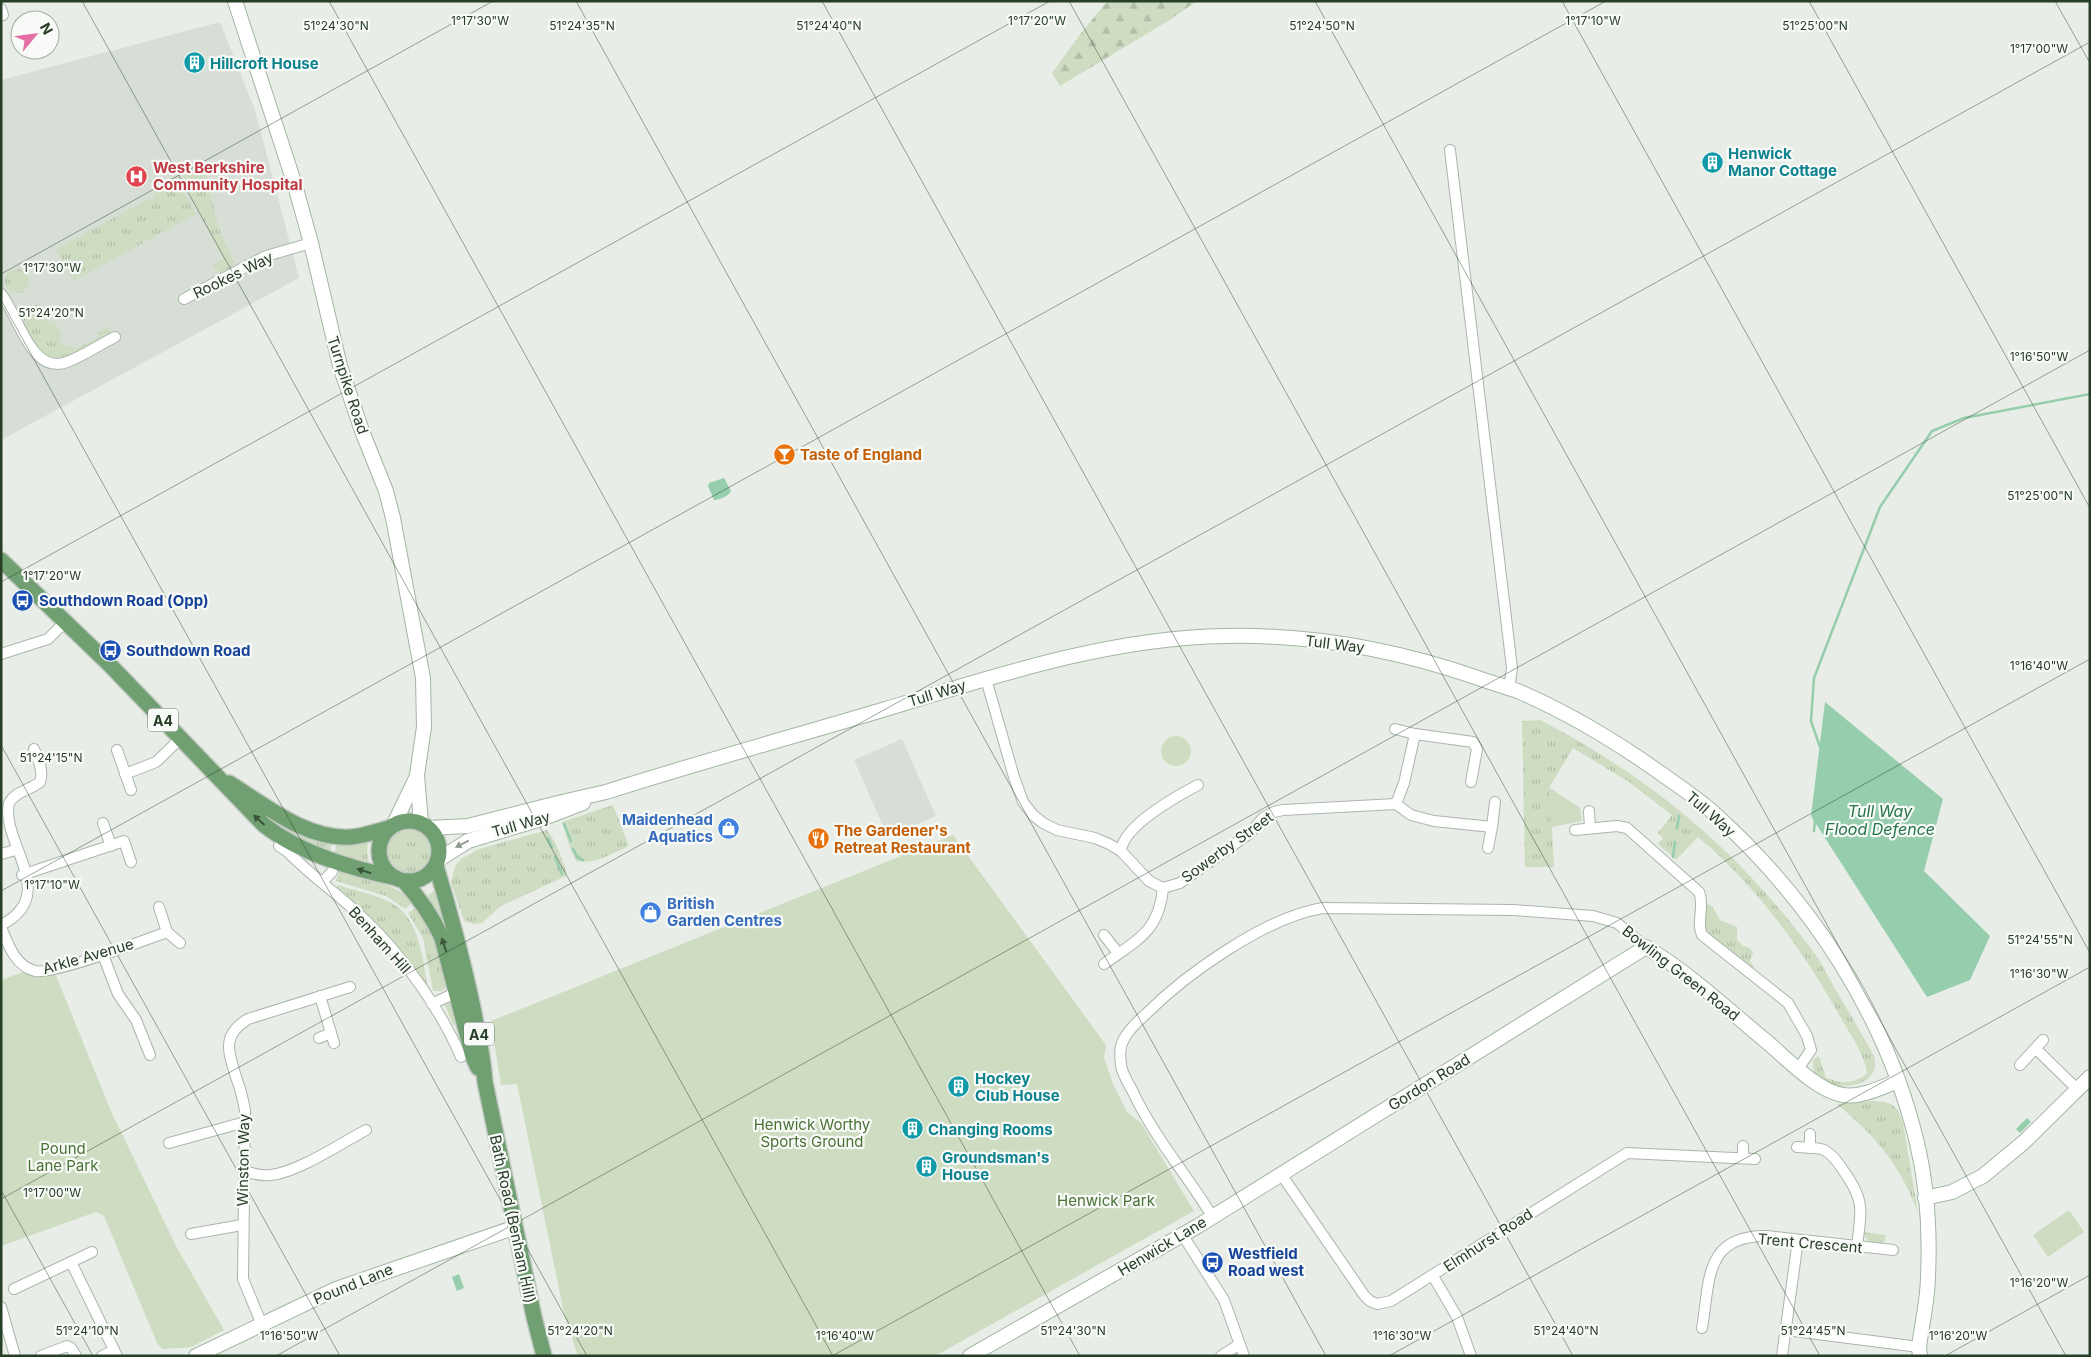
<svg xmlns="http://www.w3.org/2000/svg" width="2091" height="1357" font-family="Inter,sans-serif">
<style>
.built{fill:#d6ded5}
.grass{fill:url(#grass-tufts)}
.forest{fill:url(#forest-firs)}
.park{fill:#cedcc2}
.water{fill:#95cdad}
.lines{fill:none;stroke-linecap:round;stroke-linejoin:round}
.stream{stroke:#95cdad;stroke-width:2.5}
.street-casing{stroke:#aab6aa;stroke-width:12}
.secondary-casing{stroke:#a4b5a3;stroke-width:16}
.primary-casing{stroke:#c3c9c3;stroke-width:18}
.street{stroke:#fff;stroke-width:10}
.secondary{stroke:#fff;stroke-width:14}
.primary{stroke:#709f71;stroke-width:15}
.oneway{fill:#39563a}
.oneway2{fill:#939e93}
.ticks{fill:none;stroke:#273e27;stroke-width:1;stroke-opacity:0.45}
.labels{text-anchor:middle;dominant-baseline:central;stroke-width:4.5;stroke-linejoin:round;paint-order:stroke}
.shield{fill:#f8faf7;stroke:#667665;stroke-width:1}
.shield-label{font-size:14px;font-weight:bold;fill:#273e27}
.culture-label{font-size:15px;font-weight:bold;fill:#0d838f;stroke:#f8faf7;text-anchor:start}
.health-label{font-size:15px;font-weight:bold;fill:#be3a42;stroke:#f8faf7;text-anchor:start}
.street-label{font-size:15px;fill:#273e27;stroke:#f8faf7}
.food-label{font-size:15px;font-weight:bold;fill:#c56008;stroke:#f8faf7;text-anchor:start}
.transit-label{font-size:15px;font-weight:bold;fill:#164399;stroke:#f8faf7;text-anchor:start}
.shop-label{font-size:15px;font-weight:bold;fill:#366cbe;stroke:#f8faf7;text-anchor:end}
.park-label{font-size:15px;fill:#497235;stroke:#f8faf7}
.water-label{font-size:16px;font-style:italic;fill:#267549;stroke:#f8faf7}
.ticks-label{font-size:12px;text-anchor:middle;fill:#273e27;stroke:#f8faf7;stroke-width:4.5;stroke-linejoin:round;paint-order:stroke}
</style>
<defs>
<pattern id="grass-tufts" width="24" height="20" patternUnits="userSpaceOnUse" patternTransform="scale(1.25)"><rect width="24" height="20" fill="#cedcc2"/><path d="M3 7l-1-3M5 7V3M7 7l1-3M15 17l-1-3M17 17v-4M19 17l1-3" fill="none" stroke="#b1bea7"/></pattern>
<pattern id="forest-firs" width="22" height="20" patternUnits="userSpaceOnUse" patternTransform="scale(1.25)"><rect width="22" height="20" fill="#cedcc2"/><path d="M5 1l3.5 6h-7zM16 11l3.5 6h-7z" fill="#b1bea7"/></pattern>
</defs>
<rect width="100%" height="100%" fill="#e8eee7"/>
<g class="built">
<polygon points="220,22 255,110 299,278 1,440 1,80"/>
<polygon points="902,739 936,816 888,837 854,760"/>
</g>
<g class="grass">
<polygon points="202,161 219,229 234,262 233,268 220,275 213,265 224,259 178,173"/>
<polygon points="176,175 196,214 73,281 56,249 155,196 152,188"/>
<circle cx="17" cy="281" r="12"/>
<path d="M39 303 50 324 55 322 62 336 59 341 61 344 65 343 67 346H73L75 349 99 337 98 333 110 326 111 332C104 339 93 343 84 348 48 368 40 356 22 323L25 322 22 315V312L24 311 26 314 35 309 34 306Z"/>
<path d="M1540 720C1652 778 1740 852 1815 954 1822 964 1828 976 1834 987 1848 1010 1861 1033 1874 1056 1885 1095 1807 1095 1813 1060L1819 1056 1826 1078C1832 1079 1836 1082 1841 1082 1849 1083 1863 1079 1867 1073 1865 1056 1853 1039 1845 1025 1807 956 1759 888 1698 837L1676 860 1658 844 1663 838 1658 833 1672 815 1629 782 1573 748 1550 786 1554 867H1525L1522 721Z"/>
<path d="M613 805 629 846C614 852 593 866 576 861L570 848 562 822Z"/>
<polygon points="290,825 331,843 331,852 305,843 286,834"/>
<circle cx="409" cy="850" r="23"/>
<polygon points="547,830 556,844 567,872 566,876 501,906 482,923 474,924 464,921 451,883 455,866 461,859 479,849"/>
<polygon points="368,843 367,851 369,863 335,853 336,844"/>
<polygon points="341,867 396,889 414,901 405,909 386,896 336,881"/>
<path d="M338 885C353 890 369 893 383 899 420 912 422 956 428 989L336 888Z"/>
<polygon points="436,889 449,927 444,929 426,897"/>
<polygon points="1706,904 1712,906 1720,920 1737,927 1737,940 1743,946 1750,948 1753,953 1750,961 1754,967 1752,970 1707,934 1705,924"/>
<polygon points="418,906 436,941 448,983 443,991 433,991 423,938 408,913"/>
<polygon points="447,1001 451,1001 457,1023 453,1025 444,1003"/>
<path d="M1873 1101C1893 1102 1897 1105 1903 1123L1918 1213C1900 1164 1876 1137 1837 1104Z"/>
<path d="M1863 1232 1886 1235 1884 1242C1874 1245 1866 1242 1863 1232Z"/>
</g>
<polygon class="forest" points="1108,1 1197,1 1168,21 1060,86 1052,73 1084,29"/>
<g class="park">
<circle cx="1176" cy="751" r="15"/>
<polygon points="1550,788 1580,808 1582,821 1552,827"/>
<polygon points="953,835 1106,1045 1104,1058 1113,1084 1127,1112 1141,1123 1194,1211 935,1356 578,1356 565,1318 517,1084 501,1085 491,1021"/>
<polygon points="23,972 36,977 55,973 110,1109 176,1246 224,1330 191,1347 162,1349 157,1343 104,1216 96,1212 1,1246 1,980"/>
<polygon points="2069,1210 2084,1232 2048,1257 2033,1235"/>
</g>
<g class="water">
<path d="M724 478 731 491C729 496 719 500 714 500L708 486 709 483Z"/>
<polygon points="1825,702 1943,799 1924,871 1990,936 1970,980 1927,997 1811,816"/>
<polygon points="2027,1118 2031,1122 2020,1133 2016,1129"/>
<polygon points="459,1274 464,1288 457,1291 452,1277"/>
</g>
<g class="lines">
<g class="stream">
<polyline points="1820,747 1811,721 1814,678 1880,507 1932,431 1964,418 2090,394"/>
<polyline points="564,824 571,841"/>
<polyline points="1677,828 1679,816"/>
<polyline points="1814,831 1815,820"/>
<polyline points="548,838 552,847"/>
<polyline points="573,849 578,858 583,860"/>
<polyline points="555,857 562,874"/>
<polyline points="1673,857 1675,842"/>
</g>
<defs>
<g id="street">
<polyline points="1,9 3,15"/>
<polyline points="1450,150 1512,668 1509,688"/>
<path d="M1 294C18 314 31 376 67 362 83 356 99 345 115 337"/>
<polyline points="184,299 266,256 311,243"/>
<polyline points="1,654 48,639 65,622"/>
<polyline points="986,679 1014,777 1023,802 1033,815 1043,823 1057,830 1095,838 1109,844 1121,851 1149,881 1163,888 1180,883 1250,833 1263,818 1274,812 1283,810 1396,804 1411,815 1434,821 1492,827 1495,802"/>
<polyline points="1395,729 1415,734 1404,783 1396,804"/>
<polyline points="1415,734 1473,742 1477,749 1471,782"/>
<polyline points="117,750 131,790"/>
<polyline points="125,774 156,762 181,738"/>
<polyline points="1589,811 1590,828"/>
<polyline points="103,823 111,846"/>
<path d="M1575 830 1617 826 1627 828 1699 892C1705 906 1696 922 1702 935L1788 1003 1807 1036 1811 1050 1798 1069"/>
<path d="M279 846 288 852C312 877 341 896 365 920 403 956 441 1010 461 1057"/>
<polyline points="1488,848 1492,827"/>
<path d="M1121 851C1123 826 1177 796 1198 785"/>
<polyline points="1,854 12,851"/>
<polyline points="22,875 124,841 131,862"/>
<polyline points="322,882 332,872"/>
<polyline points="159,907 167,932"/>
<path d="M1 925C61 895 0 842 9 803 16 791 30 790 40 782 44 771 38 760 34 749"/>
<path d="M1 927C8 944 15 966 35 971 53 975 145 940 167 932L180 943"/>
<polyline points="1104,935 1118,953"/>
<polyline points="103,955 118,994 136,1020 150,1055"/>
<path d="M1104 964C1137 940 1159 932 1163 888"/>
<polyline points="320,996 334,1043"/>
<polyline points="432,1004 461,990"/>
<polyline points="319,1038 331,1033"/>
<polyline points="2036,1049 2077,1089"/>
<polyline points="2020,1065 2043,1040"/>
<polyline points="169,1143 245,1122"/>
<path d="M1797 1147C1805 1148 1816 1147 1824 1150 1832 1154 1838 1162 1843 1170 1866 1202 1861 1210 1857 1247"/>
<polyline points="1810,1148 1810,1134"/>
<polyline points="1743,1158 1743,1146"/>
<path d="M244 1171C253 1174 261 1176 271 1175 298 1172 340 1144 366 1130"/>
<polyline points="1281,1174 1364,1295 1370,1301 1377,1304 1391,1301 1627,1153 1755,1159"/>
<path d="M1212 1216C1187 1175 1154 1137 1133 1092 1129 1084 1122 1074 1121 1065 1120 1056 1119 1047 1124 1039 1129 1029 1138 1021 1146 1014 1186 974 1266 917 1323 908L1513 910 1593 916 1617 923 1646 947"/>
<polyline points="191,1234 242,1225"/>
<polyline points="1182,1234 1224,1300 1244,1356"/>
<polyline points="92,1252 71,1262 117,1356"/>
<polyline points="1433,1276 1457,1317 1471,1356"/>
<polyline points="14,1289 71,1262"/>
<polyline points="1,1307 15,1356"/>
<path d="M262 1325 243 1279 245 1110C243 1100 241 1090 237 1080 229 1053 220 1036 248 1019L350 987"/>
<path d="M1702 1328C1710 1281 1704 1235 1767 1236L1893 1250"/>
<polyline points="1786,1330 1919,1347"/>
<polyline points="41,1356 67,1346 71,1348 76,1356"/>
<polyline points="102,1356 114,1350"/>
<polyline points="1221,1356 1240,1344"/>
<polyline points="1782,1356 1798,1240"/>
</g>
<g id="secondary">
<polyline points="235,1 294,182 311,243 340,366 362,431 386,491 393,518 423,678 424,727 417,775 421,823"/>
<polyline points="394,824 417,776"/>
<path d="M428 828 468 826 562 802 606 792C697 763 788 738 879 711 992 677 1106 638 1225 636 1312 634 1397 650 1478 678 1492 683 1507 687 1520 692 1573 715 1620 744 1666 777 1683 789 1701 801 1716 815 1812 902 1887 1017 1917 1143 1927 1185 1930 1233 1928 1276 1928 1299 1922 1323 1919 1347L1920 1356"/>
<polyline points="438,860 468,841 541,819 583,803"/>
<polyline points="1925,1198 1952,1192 1983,1176 2024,1142 2090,1077"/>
<polyline points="196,1356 336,1289 516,1227"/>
<path d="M970 1356 1198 1226 1646 947C1689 973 1727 1009 1766 1041 1786 1058 1817 1091 1843 1095 1861 1098 1882 1087 1898 1081"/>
</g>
<g id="primary">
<path d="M1 560 109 664 264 825C301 854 351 868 396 878"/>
<path d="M229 783C265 805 306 840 351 837 364 836 377 831 389 828"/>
<circle cx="409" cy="851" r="30"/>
<path d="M436 866C450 912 462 957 472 1003 477 1029 483 1055 485 1082L534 1317 544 1356"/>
<path d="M404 881C420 899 432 916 442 938L473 1057 478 1068"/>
</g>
</defs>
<use href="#street" class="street-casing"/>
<use href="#secondary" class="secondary-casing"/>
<use href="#primary" class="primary-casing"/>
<use href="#street" class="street"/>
<use href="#secondary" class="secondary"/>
<use href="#primary" class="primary"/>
</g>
<defs><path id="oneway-solid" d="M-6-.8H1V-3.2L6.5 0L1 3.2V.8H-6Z" transform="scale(1.25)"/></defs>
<g class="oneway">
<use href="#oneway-solid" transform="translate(259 820) rotate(-138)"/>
<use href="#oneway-solid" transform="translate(364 871) rotate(-162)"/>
<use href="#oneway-solid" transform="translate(444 945) rotate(-108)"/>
</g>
<use class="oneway2" href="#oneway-solid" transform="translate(462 844) rotate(153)"/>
<path class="ticks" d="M82 1 833 1356M329 1 1080 1356M576 1 1326 1356M822 1 1573 1356M1069 1 1820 1356M1315 1 2066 1356M1562 1 2090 953M1809 1 2090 508M2055 1 2090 63M1 274 493 1M1 300 587 1356M1 582 1050 1M1 745 340 1356M1 891 1606 1M1 1190 93 1356M1 1199 2090 42M276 1356 2090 350M832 1356 2090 659M1389 1356 2090 967M1945 1356 2090 1275"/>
<defs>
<symbol id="building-disc" viewBox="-11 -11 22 22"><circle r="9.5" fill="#0f9aa8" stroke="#f8faf7"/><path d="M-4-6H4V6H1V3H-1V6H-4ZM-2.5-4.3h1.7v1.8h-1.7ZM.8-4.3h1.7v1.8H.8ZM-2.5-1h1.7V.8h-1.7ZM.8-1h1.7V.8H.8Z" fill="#fff"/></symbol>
<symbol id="hospital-disc" viewBox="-11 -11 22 22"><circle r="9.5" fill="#e0444e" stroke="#f8faf7"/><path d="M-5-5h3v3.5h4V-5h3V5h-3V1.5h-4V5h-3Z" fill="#fff"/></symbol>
<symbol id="bar-disc" viewBox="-11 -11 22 22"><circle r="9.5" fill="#e8710a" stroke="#f8faf7"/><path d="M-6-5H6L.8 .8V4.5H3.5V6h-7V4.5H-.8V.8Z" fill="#fff"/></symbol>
<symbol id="bus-disc" viewBox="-11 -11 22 22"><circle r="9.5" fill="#1a4fb4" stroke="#f8faf7"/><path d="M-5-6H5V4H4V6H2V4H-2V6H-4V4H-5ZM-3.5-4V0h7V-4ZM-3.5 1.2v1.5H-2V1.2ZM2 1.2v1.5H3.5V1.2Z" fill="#fff"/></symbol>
<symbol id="shop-disc" viewBox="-11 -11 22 22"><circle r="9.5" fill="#3f7fe0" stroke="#f8faf7"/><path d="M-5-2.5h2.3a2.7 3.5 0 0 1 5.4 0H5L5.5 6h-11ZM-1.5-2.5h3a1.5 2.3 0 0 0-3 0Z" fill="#fff"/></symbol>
<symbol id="restaurant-disc" viewBox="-11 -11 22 22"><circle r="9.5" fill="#e8710a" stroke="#f8faf7"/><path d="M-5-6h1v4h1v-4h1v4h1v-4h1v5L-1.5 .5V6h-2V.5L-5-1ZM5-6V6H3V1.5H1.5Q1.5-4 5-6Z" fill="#fff"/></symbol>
</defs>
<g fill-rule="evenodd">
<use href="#building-disc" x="182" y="50" width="25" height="25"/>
<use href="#building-disc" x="1700" y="150" width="25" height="25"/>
<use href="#hospital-disc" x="124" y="164" width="25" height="25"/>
<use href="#bar-disc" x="772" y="442" width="25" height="25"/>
<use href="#bus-disc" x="10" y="588" width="25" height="25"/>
<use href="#bus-disc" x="98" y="638" width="25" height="25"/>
<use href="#shop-disc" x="716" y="816" width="25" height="25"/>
<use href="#restaurant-disc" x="806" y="826" width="25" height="25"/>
<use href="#shop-disc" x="638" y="900" width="25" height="25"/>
<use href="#building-disc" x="946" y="1074" width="25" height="25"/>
<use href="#building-disc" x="900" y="1116" width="25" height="25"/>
<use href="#building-disc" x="914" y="1154" width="25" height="25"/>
<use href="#bus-disc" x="1200" y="1250" width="25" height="25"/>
</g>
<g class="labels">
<g class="shield">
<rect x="148" y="708.5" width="30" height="23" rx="4"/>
<rect x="464" y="1022.5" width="30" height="23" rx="4"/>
</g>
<g class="shield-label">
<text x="163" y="720">A4</text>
<text x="479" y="1034">A4</text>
</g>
<g class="culture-label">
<text x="210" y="63">Hillcroft House</text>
<text x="1728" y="153">Henwick<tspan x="1728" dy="17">Manor Cottage</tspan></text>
<text x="975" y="1078">Hockey<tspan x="975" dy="17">Club House</tspan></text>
<text x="928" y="1129">Changing Rooms</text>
<text x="942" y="1157">Groundsman's<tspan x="942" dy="17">House</tspan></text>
</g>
<g class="health-label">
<text x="153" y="167">West Berkshire<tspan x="153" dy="17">Community Hospital</tspan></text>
</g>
<g class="street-label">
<text transform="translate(233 275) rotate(-26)">Rookes Way</text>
<text transform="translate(348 385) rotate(72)">Turnpike Road</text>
<text transform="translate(1335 644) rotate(7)">Tull Way</text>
<text transform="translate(937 693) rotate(-17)">Tull Way</text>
<text transform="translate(1711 814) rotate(41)">Tull Way</text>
<text transform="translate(521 824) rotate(-16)">Tull Way</text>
<text transform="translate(1227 847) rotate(-36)">Sowerby Street</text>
<text transform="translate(380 940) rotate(48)">Benham Hill</text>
<text transform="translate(88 956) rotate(-16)">Arkle Avenue</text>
<text transform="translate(1681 973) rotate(38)">Bowling Green Road</text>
<text transform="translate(1429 1082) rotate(-32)">Gordon Road</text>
<text transform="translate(243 1160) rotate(-89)">Winston Way</text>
<text transform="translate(513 1219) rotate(78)">Bath Road (Benham Hill)</text>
<text transform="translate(1488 1240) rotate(-33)">Elmhurst Road</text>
<text transform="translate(1810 1243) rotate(5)">Trent Crescent</text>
<text transform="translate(1162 1246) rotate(-31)">Henwick Lane</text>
<text transform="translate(353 1284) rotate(-22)">Pound Lane</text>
</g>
<g class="food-label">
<text x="800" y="454">Taste of England</text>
<text x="834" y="830">The Gardener's<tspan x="834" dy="17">Retreat Restaurant</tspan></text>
</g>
<g class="transit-label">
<text x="39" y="600">Southdown Road (Opp)</text>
<text x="126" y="650">Southdown Road</text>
<text x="1228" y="1253">Westfield<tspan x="1228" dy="17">Road west</tspan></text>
</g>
<g class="shop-label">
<text x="713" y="819">Maidenhead<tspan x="713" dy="17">Aquatics</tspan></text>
<text x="667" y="903" text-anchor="start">British<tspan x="667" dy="17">Garden Centres</tspan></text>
</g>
<g class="park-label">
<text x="812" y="1124">Henwick Worthy<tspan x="812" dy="17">Sports Ground</tspan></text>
<text x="63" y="1148">Pound<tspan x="63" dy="17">Lane Park</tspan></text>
<text x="1106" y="1200">Henwick Park</text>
</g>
<g class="water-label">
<text x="1880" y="811">Tull Way<tspan x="1880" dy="18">Flood Defence</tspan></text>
</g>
</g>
<g class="ticks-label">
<text x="480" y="25">1°17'30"W</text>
<text x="1037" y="25">1°17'20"W</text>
<text x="1593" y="25">1°17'10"W</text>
<text x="336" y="30">51°24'30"N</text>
<text x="582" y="30">51°24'35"N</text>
<text x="829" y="30">51°24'40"N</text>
<text x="1322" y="30">51°24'50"N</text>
<text x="1815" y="30">51°25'00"N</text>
<text x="2039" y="53">1°17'00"W</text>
<text x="52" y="272">1°17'30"W</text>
<text x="51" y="317">51°24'20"N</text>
<text x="2039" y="361">1°16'50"W</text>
<text x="2040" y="500">51°25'00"N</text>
<text x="52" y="580">1°17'20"W</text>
<text x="2039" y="670">1°16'40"W</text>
<text x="51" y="762">51°24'15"N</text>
<text x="52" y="889">1°17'10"W</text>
<text x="2040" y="944">51°24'55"N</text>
<text x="2039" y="978">1°16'30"W</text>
<text x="52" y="1197">1°17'00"W</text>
<text x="2039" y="1287">1°16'20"W</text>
<text x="87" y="1335">51°24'10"N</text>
<text x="580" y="1335">51°24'20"N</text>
<text x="1073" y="1335">51°24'30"N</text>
<text x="1566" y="1335">51°24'40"N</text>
<text x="1813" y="1335">51°24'45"N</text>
<text x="289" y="1340">1°16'50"W</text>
<text x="845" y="1340">1°16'40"W</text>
<text x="1402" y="1340">1°16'30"W</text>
<text x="1958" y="1340">1°16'20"W</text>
</g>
<rect width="2091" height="1357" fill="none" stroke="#273e27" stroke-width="5"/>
<g transform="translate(35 35) rotate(61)"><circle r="24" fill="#f8faf7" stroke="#a4afa4"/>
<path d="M0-4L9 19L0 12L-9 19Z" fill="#e46ea6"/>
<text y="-8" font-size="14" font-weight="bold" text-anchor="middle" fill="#273e27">N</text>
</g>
</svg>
